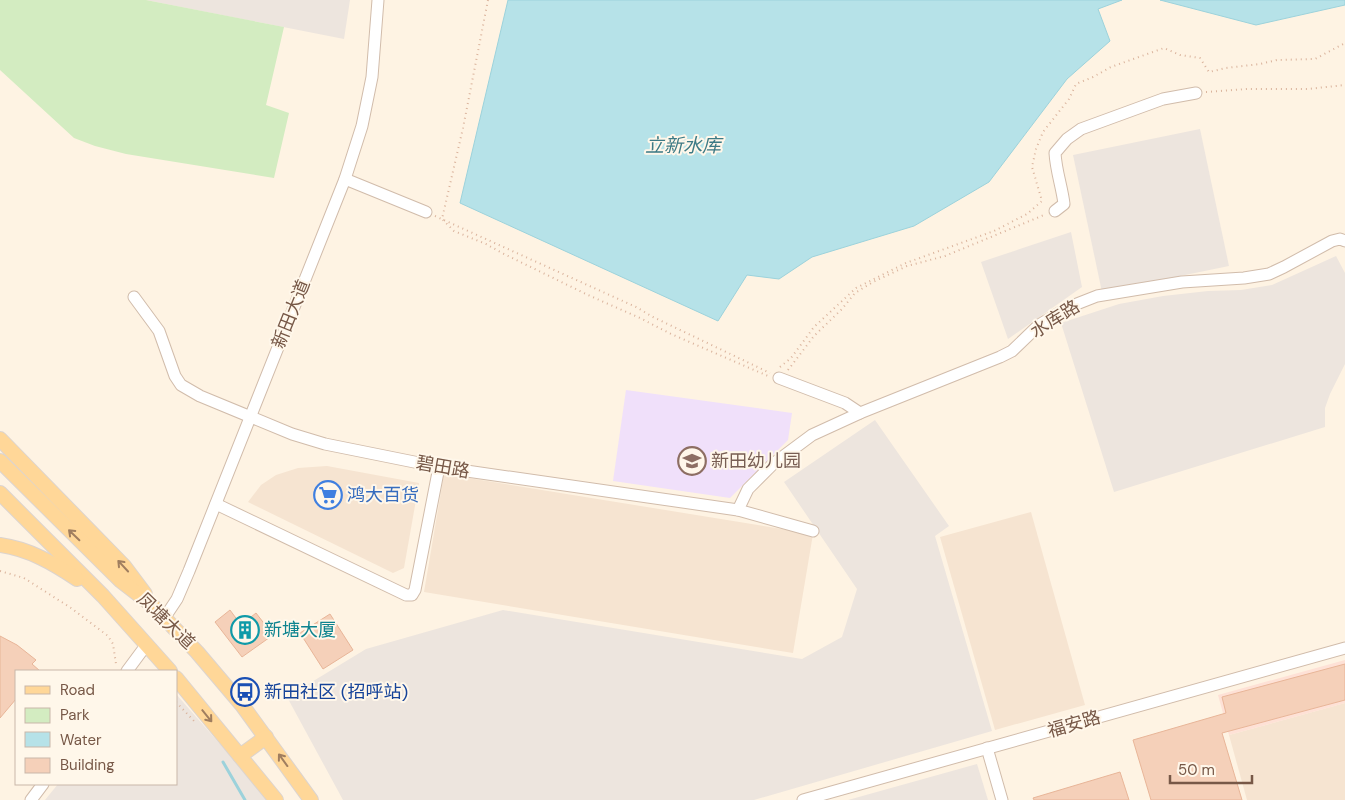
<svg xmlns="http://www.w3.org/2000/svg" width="1345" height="800" font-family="'DM Sans','Noto Sans SC',sans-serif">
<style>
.residential{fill:#f6e4d1}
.commercial{fill:#fee1d6}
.industrial{fill:#ede5de}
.education{fill:#f0e0fa}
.green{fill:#d3ecc1}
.water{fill:#b6e2e8;stroke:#9cd2db}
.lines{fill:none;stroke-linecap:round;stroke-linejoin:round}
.stream{stroke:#9cd2db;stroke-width:3}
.building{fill:#f5d0b9;stroke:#e8b598}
.minor-casing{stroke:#d1bcab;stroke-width:13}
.major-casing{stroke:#dcd4cf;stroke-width:16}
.path{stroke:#dab39c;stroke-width:2;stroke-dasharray:1 4;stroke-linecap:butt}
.minor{stroke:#fff;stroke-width:11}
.major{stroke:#ffd798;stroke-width:14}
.oneway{stroke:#a07e5f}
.labels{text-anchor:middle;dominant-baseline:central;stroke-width:4;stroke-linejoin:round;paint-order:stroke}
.street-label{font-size:18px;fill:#775847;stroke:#fff7ea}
.education-label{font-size:18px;fill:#785e54;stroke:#fff7ea;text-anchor:start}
.shop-label{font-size:18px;fill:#366cbe;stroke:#fff7ea;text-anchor:start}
.culture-label{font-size:18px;fill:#0d838f;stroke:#fff7ea;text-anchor:start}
.transit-label{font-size:18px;fill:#164399;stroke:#fff7ea;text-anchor:start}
.water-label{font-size:19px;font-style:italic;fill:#3d7a85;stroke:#fff7ea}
</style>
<rect width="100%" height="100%" fill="#fef3e3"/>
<g class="residential">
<polygon points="327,466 419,483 404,568 393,573 248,502 261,485 276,475 298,468"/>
<polygon points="444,474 813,534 793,653 424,592"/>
<polygon points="1031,512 1085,705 995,730 940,537"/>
<polygon points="1345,703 1345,800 1247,800 1229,735"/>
</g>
<polygon class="commercial" points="1345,660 1345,703 1229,735 1218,695"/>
<g class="industrial">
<polygon points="146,0 350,0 344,39"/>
<polygon points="1200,129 1229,266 1102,292 1073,155"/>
<polygon points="1071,232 1082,287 1008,339 981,262"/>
<polygon points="1336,256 1345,273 1345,364 1330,394 1325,408 1325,427 1114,492 1061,323 1119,304 1163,296 1208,291 1241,290 1272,285"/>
<polygon points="875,420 949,526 935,536 992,731 754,800 343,800 287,697 366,649 503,610 802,659 842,637 857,589 784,482"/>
<polygon points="176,694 269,800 45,800 58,784 176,784"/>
<polygon points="977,764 988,800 848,800"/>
</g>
<polygon class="education" points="626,390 792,413 788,440 730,498 613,481"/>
<polygon class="green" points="0,0 146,0 284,27 266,105 289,113 274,178 126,154 95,146 74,138 0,70"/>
<g class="water">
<polygon points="508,0 1122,0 1098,9 1110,41 1067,79 989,182 914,226 812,257 779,279 747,275 718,321 460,203"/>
<polygon points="1160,0 1345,0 1345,5 1256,25"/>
</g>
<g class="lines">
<polyline class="stream" points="223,762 245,800"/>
</g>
<g class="building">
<polygon points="230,610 241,625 256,613 273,635 242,657 215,622"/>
<polygon points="330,614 353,650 323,669 300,633"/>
<polygon points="0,636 17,645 36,660 32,664 40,671 16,671 16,699 0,718"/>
<polygon points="1345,664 1345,700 1222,733 1242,800 1151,800 1133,740 1226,713 1222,697"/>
<polygon points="1120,772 1129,800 1034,800 1033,798"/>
</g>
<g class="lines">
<defs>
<g id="minor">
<polyline points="345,179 426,212"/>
<path d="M1055 211 1064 204C1062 187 1056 171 1055 153L1067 139 1081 129 1163 99 1196 93"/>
<polyline points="134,297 159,331 175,376 181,385 200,396 292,434 325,444 439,467 738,510 813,531"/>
<polyline points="779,378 845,403 860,413 1000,357 1012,351 1039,325 1069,307 1097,296 1182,282 1244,278 1269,274 1284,267 1332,241 1340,239 1345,241"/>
<polyline points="216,504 406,595 412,595 415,590 439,467"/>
<polyline points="738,510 748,489 773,464 812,435 860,413"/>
<polyline points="165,617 177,599 189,571 345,179 362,126 372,77 378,0"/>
<polyline points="127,671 147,644"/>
<polyline points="987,748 1002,800"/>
<polyline points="31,800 43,784"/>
<polyline points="803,800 1345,648"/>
</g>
<g id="major">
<polyline points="0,439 124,566 145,594"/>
<polyline points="0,461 121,581 152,605 197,652 242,705 311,800"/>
<polyline points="0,493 103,596 170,671"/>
<path d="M0 545C29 549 53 563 77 579"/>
<polyline points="176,678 276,800"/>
<polyline points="240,756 266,737"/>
</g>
</defs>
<use href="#minor" class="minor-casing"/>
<use href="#major" class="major-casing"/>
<g class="path">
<polyline points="488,0 463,128 442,219 454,231 486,244 502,253 588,295 640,318 671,334 768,376"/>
<polyline points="1206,92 1247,89 1308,89 1345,85"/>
<polyline points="435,216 636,307 653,317 770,373"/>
<polyline points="780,367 791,358 814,327 856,288 906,263 994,231 1027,214 1042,201 1032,167 1036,149 1043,132 1069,99 1076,84 1093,77 1111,67 1164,48 1180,55 1200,58 1209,72 1226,68 1260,64 1277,60 1315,59 1345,43"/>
<polyline points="788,370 814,336 842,309 855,293 873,282 907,266 945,256 1044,215"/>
<polyline points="0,571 24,578 71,608 108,636 113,644 116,664 118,665"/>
<polyline points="176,702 194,721"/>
</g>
<use href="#minor" class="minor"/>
<use href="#major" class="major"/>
</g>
<defs><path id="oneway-shaft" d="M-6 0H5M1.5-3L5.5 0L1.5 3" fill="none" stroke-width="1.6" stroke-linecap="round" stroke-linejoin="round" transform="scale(1.25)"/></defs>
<g class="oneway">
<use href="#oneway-shaft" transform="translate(74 535) rotate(-136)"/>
<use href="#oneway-shaft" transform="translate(123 566) rotate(-133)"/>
<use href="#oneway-shaft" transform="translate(207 716) rotate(51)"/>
<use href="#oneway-shaft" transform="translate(283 760) rotate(-126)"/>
</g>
<defs>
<symbol id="school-ring" viewBox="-11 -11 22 22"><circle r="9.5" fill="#fff7ea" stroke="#8d6e63" stroke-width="1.5"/><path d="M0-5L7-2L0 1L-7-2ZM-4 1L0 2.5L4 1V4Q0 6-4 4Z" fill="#8d6e63"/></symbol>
<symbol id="supermarket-ring" viewBox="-11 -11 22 22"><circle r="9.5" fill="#fff7ea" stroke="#3f7fe0" stroke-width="1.5"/><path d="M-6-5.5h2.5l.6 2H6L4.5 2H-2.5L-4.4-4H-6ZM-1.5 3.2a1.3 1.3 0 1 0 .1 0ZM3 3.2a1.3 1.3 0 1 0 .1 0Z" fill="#3f7fe0"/></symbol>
<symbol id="building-ring" viewBox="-11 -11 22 22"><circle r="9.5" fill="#fff7ea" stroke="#0f9aa8" stroke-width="1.5"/><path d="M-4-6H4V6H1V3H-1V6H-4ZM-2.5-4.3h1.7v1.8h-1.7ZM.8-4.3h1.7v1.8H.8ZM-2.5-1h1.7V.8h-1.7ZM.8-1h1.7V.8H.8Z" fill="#0f9aa8"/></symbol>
<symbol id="bus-ring" viewBox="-11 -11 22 22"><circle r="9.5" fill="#fff7ea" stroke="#1a4fb4" stroke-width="1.5"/><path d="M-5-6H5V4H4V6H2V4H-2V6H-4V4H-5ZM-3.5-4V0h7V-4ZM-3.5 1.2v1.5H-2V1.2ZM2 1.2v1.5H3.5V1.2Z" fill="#1a4fb4"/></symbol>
</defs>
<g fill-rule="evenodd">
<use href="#school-ring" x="676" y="445" width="32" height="32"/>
<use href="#supermarket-ring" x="312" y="479" width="32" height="32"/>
<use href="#building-ring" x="229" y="614" width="32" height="32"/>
<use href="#bus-ring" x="229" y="676" width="32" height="32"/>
</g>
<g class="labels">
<g class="street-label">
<text transform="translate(291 314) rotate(-68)">新田大道</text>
<text transform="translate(1055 319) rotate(-32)">水库路</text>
<text transform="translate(443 467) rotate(10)">碧田路</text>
<text transform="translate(166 621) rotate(44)">凤塘大道</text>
<text transform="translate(1074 724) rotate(-16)">福安路</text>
</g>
<g class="education-label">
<text x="711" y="461">新田幼儿园</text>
</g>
<g class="shop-label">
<text x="347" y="495">鸿大百货</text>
</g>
<g class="culture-label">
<text x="264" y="630">新塘大厦</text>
</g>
<g class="transit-label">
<text x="264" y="692">新田社区 (招呼站)</text>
</g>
<g class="water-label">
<text x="683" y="145">立新水库</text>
</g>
</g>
<rect x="15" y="670" width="162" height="115" fill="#fff7ea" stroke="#c9b7a9"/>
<rect x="25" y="686" width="25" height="8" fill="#ffd798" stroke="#c9b7a9"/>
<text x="60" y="695" font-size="15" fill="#775847">Road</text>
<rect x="25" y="708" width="25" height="15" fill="#d3ecc1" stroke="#c9b7a9"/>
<text x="60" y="720" font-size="15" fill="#775847">Park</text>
<rect x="25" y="732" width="25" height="15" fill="#b6e2e8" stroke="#c9b7a9"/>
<text x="60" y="745" font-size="15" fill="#775847">Water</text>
<rect x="25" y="758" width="25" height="15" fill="#f5d0b9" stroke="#c9b7a9"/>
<text x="60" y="770" font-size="15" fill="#775847">Building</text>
<path d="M1170 775v8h82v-8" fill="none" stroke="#775847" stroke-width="2.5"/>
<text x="1178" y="775" font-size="15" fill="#775847" stroke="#fff7ea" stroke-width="4" paint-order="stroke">50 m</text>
</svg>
